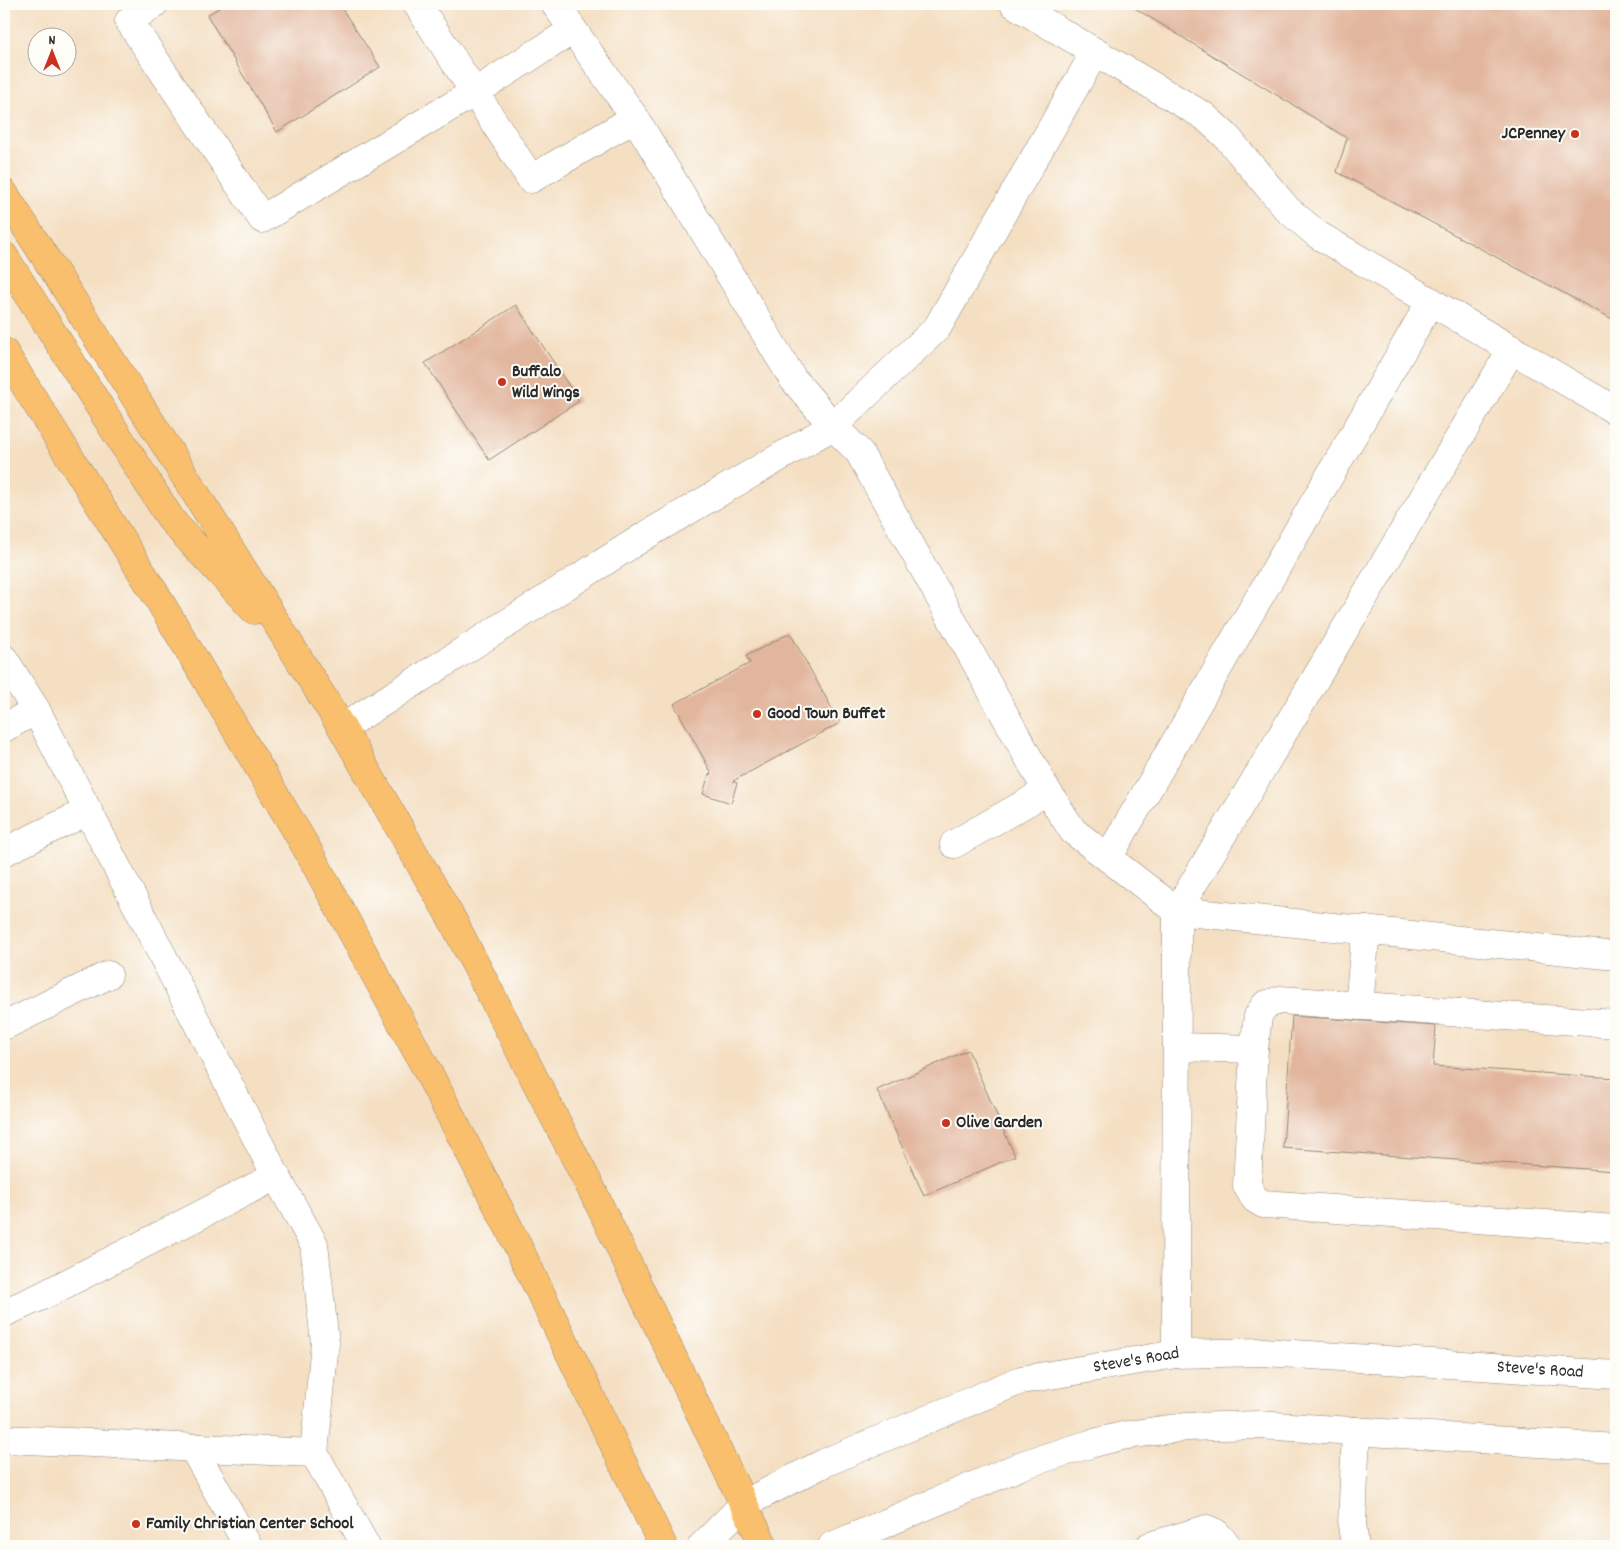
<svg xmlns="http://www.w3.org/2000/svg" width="1620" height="1550" font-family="Dekko,sans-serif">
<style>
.building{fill:#e2b69d}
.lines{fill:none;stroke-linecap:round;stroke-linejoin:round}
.minor-casing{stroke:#908577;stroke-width:29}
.highway-casing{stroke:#908577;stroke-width:29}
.minor{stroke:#fff;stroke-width:28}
.highway{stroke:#f9bf6d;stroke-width:28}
.poi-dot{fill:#c8321e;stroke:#fdfcf7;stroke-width:2}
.labels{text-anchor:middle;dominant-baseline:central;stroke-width:4;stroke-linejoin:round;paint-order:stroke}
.poi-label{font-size:18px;font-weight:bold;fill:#2b2b2b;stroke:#fdfcf7;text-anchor:start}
.street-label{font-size:18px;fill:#2b2b2b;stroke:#fdfcf7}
</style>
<rect width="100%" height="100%" fill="#fdfcf7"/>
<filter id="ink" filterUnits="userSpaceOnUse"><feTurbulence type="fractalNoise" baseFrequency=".02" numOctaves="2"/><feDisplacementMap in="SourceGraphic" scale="10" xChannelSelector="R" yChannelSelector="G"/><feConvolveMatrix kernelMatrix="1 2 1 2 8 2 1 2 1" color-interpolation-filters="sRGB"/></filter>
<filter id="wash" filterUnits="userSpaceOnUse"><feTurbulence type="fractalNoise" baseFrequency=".0096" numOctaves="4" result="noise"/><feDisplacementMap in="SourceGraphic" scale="20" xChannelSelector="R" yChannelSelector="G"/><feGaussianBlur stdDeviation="1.12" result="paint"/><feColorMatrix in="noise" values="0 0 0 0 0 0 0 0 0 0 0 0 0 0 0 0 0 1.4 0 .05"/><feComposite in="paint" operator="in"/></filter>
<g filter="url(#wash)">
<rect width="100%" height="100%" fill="#f4dfc3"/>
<g id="blocks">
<g class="building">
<polygon points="226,4 339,4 380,67 277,132 207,15"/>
<polygon points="1128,4 1616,4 1616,321 1337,172 1347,138"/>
<polygon points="516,305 579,401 489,460 425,363"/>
<polygon points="790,633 840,723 733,781 737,783 731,803 703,794 709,774 710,775 711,772 674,704 750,663 746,656"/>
<polygon points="1292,1016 1436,1026 1433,1066 1616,1078 1616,1171 1283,1148"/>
<polygon points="968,1050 1015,1156 924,1196 877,1090"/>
</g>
</g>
</g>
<g filter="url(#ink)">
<use href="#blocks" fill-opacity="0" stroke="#908577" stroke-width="1"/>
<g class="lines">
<defs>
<g id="minor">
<polyline points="154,4 129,21 262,219 475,92 573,30"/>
<polyline points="417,4 531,179 635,118"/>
<polyline points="555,4 635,118 793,379 833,426 859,452 1047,791 1073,831 1177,911 1616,956"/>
<polyline points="1014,4 1095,52"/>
<polyline points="4,659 36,710 276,1176 314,1244 325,1343 314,1453 366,1546"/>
<polyline points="4,728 36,710"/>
<polyline points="342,728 648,534 833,426 937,328 1095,52 1204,116 1226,136 1287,209 1318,235 1616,411"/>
<polyline points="954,844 1047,791"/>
<polyline points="4,852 88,811"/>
<polyline points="1108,858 1431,301"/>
<polyline points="1359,1006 1366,930"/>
<polyline points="1616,1024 1280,1000 1265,1005 1258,1016 1254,1049 1247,1186 1255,1199 1263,1204 1616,1229"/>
<polyline points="4,1026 108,975"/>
<polyline points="1177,1047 1254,1049"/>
<polyline points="4,1313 42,1296 276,1176"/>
<polyline points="1176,1354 1177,911 1512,349"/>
<polyline points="4,1439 314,1453"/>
<polyline points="193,1448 248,1546"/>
<path id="s1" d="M702 1546 744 1504 824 1463 1021 1380 1176 1354 1263 1352 1616 1375"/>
<polyline points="832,1546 1025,1464 1090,1444 1122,1436 1155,1431 1187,1427 1259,1425 1616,1448"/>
<polyline points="1150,1546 1207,1529 1216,1533 1228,1546"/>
<polyline points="1355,1546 1352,1525 1356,1431"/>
</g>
<g id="highway">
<polyline points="4,193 151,422 342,728 453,921 595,1196 764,1546"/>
<polyline points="4,256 172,521 254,610"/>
<polyline points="4,352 156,595 306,847 427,1070 510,1230 663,1546"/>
</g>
</defs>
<use href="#minor" class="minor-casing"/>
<use href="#highway" class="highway-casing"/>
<use href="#minor" class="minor"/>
<use href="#highway" class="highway"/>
</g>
</g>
<g class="poi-dot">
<circle cx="1575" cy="134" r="5"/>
<circle cx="502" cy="382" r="5"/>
<circle cx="757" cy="714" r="5"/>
<circle cx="946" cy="1123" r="5"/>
<circle cx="136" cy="1524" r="5"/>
</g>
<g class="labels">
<g class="poi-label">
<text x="1565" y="134" text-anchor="end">JCPenney</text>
<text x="512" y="372">Buffalo<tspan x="512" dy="21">Wild Wings</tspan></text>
<text x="767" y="714">Good Town Buffet</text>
<text x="956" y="1123">Olive Garden</text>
<text x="146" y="1524">Family Christian Center School</text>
</g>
<g class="street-label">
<text stroke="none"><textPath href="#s1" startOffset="480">Steve's Road</textPath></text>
<text stroke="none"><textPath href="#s1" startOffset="885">Steve's Road</textPath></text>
</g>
</g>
<rect width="1620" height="1550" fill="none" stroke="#fdfcf7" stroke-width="20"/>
<g transform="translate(52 52)"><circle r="24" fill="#fdfcf7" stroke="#a9a8a5"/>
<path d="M0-4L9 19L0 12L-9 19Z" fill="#c8321e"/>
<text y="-8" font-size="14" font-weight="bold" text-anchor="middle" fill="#2b2b2b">N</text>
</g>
</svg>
